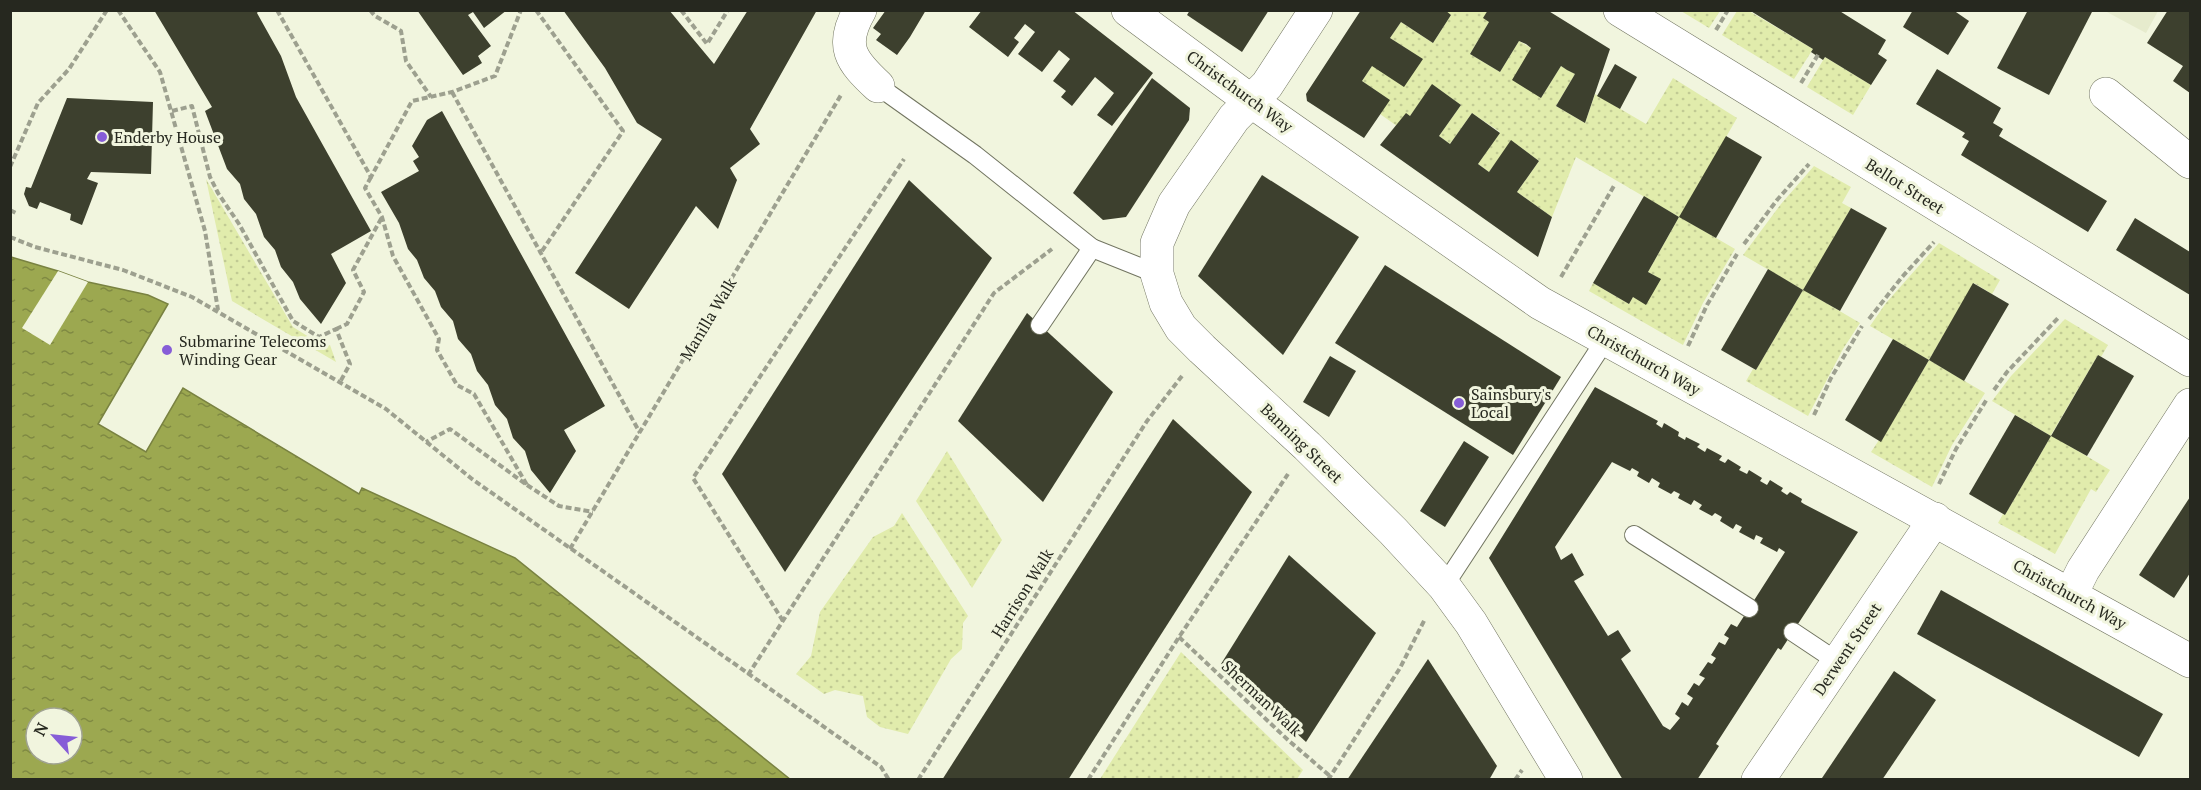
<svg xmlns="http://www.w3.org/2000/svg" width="2201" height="790" font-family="'PT Serif',serif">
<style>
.built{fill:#e6ebcd}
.green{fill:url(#green-dots)}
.water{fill:url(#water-ripples);stroke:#798241;stroke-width:1.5;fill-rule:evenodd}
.pier{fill:#f1f5de}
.building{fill:#3d402e;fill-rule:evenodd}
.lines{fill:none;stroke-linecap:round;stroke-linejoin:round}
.service-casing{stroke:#727561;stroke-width:20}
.minor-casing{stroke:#727561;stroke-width:34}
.path{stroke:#9da08f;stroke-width:4;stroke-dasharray:6 3;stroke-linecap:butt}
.service{stroke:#fff;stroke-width:18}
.minor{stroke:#fff;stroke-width:33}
.poi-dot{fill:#865dd7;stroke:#f1f5de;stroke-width:2}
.labels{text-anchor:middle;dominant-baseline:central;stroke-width:6;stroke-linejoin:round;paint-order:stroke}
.street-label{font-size:16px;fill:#26281f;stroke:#f1f5de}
.poi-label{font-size:16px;fill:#26281f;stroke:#f1f5de;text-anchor:start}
</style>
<defs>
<pattern id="green-dots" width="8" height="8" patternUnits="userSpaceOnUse" patternTransform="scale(1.5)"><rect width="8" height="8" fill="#e1ecac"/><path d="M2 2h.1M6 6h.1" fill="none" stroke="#c1ca94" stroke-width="1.8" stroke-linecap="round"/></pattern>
<pattern id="water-ripples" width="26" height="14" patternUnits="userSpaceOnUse" patternTransform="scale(1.5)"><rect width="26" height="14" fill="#9ca850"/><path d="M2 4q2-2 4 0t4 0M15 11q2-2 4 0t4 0" fill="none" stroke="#7f8942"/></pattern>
</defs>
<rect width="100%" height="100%" fill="#f1f5de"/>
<polygon class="built" points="2105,11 2158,11 2146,33"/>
<g class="green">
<polygon points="1445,11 1488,11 1489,22 1470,54 1500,72 1519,41 1531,48 1541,98 1561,66 1575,74 1556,106 1585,123 1595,94 1646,124 1673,78 1737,118 1680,217 1735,249 1703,303 1683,345 1589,291 1593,283 1629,304 1633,297 1660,279 1648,272 1679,217 1576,157 1552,217 1517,192 1539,161 1512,141 1489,172 1478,164 1500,132 1472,113 1450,144 1439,136 1461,105 1433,85 1410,116 1397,126 1380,114 1389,100 1362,81 1372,66 1422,59 1390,38 1401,22 1433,43 1451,15"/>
<polygon points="1681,11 1720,11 1709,28"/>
<polygon points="1737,11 1749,11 1813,49 1794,79 1722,35"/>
<polygon points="1825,57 1871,85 1853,115 1807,87"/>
<polygon points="1814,166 1851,187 1842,203 1851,208 1804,290 1860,323 1843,349 1808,416 1746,381 1753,369 1756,370 1803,290 1743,255 1781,204"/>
<polygon points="206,179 293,327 325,347 330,345 336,362 232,301"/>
<polygon points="1939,243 2000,280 1992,294 1974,283 1929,360 1985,393 1952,445 1932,487 1871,452 1879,440 1881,441 1929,360 1870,326 1886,303"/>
<polygon points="2065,319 2108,345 2101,357 2098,355 2051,435 2110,470 2096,492 2091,489 2055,554 1998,523 2003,514 2005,515 2051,436 1992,401 2011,376"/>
<polygon points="947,451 1002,540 972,588 916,501"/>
<polygon points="902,513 968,616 963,623 962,649 951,659 908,734 880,727 867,717 863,696 835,690 824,694 796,674 811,656 820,612 873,537 894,526"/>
<polygon points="1181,652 1303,770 1297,779 1100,779"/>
</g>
<path class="water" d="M11 257 58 271 88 282 148 295 168 304 98 424 146 452 183 388 359 494 362 488 515 558 791 780H11ZM36 718H72V754H36Z"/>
<polygon class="pier" points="58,271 88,282 50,345 22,328"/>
<g class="building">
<polygon points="154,10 259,10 257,13 281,56 296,97 371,231 331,254 346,283 321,324 300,299 293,282 281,267 275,250 264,237 256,214 244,199 240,184 227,169 205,111 212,107"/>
<polygon points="417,10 507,10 484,28 473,12 468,15 491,46 478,56 482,63 463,75"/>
<polygon points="563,10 669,10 714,64 748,10 817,10 750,129 760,144 730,168 737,180 718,229 696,206 629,309 575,273 662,139 637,123 605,68"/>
<polygon points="886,10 926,10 910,37 897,55 876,40 881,34 873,28"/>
<polygon points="982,10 1072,10 1153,73 1112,126 1097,115 1114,93 1095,77 1072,106 1061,97 1066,91 1053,81 1070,59 1059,50 1042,72 1018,54 1035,32 1025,24 1014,38 1019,42 1008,57 969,27"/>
<polygon points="1190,10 1269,10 1242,52 1187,15"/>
<polygon points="1361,10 1445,10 1451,15 1433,43 1401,22 1390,38 1423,59 1404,87 1372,66 1362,81 1390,100 1364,138 1307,101 1306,94"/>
<polygon points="1488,10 1547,10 1610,49 1585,123 1556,106 1575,74 1567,70 1561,66 1541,98 1512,80 1531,48 1526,44 1519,41 1500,72 1470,54 1489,22 1483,18"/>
<polygon points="1749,10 1838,10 1886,40 1878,54 1887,60 1871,85 1825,57 1823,60 1811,52 1813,49"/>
<polygon points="1913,10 1953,10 1969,21 1948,55 1903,27"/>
<polygon points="2028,10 2093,10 2049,95 1997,68"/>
<polygon points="2168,10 2190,10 2190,93 2173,81 2183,66 2147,43"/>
<polygon points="1615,64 1637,77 1620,109 1597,96"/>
<polygon points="1937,69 2001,108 1993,123 2003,129 1999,136 2107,201 2088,232 1961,155 1969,141 1962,137 1965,133 1916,104"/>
<polygon points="1152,78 1190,108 1189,120 1126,217 1103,220 1073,193"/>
<polygon points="1432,84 1461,105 1439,136 1450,144 1472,113 1500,133 1478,164 1489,172 1511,140 1539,161 1517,192 1552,217 1538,257 1380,145 1406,113 1410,116"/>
<polygon points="67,98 153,102 151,174 91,172 87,179 98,183 82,225 70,220 71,214 40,202 37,209 29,206 24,194 26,187 31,188"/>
<polygon points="442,111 605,406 564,430 576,451 550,493 531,470 525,451 513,438 507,419 495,405 488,385 477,371 471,354 458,339 453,321 441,307 435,291 424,278 417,260 408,249 399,223 381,192 419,171 413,161 419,157 412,146 427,120"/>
<polygon points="1726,136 1762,157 1716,238 1679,217"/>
<polygon points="1262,175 1359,237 1283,355 1198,276"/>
<polygon points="909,180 992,258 785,572 722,474"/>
<polygon points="1644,196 1679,217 1648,272 1661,279 1646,305 1633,297 1629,304 1593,283"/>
<polygon points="1851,208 1887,228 1840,311 1803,290"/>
<polygon points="2135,218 2190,252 2190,295 2116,250"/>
<polygon points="1385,265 1561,377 1513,455 1335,343"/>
<polygon points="1768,269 1803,290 1756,370 1721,350"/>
<polygon points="1973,283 2009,304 1964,381 1929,360"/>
<polygon points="1027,313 1113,392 1043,502 958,421"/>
<polygon points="1893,339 1929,360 1881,442 1845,420"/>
<polygon points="2098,355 2134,376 2087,456 2051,436"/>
<polygon points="1330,356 1356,371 1329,417 1303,402"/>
<path d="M1595 387 1658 421 1656 424 1662 428 1664 423 1679 432 1678 436 1685 440 1686 437 1700 444 1697 447 1705 452 1707 448 1722 456 1719 460 1725 463 1728 459 1741 467 1739 470 1747 474 1749 470 1762 478 1760 481 1767 485 1770 480 1783 488 1781 491 1787 495 1790 492 1802 499 1801 502 1804 504 1858 532 1781 650 1778 648 1716 744 1719 746 1697 780H1623L1489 558ZM1612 462 1630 471 1632 468 1639 472 1637 476 1649 483 1652 478 1660 483 1658 487 1671 494 1674 491 1680 494 1678 498 1691 505 1694 500 1702 505 1699 509 1712 516 1715 513 1722 517 1720 521 1733 529 1736 524 1742 527 1739 532 1754 540 1756 535 1763 538 1760 543 1777 552 1779 548 1785 552 1737 627 1731 624 1724 635 1729 638 1725 645 1719 642 1711 655 1716 658 1712 664 1708 662 1699 675 1705 678 1699 686 1694 683 1687 694 1693 698 1688 706 1682 702 1675 714 1680 718 1670 730 1663 726 1621 659 1631 651 1618 630 1608 636 1574 581 1584 575 1572 553 1561 560 1555 547Z"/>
<polygon points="2015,415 2051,436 2005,515 1969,494"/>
<polygon points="1173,419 1252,492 1068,780 942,780"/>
<polygon points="1464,441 1489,457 1445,527 1420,511"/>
<polygon points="2190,497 2190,573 2174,598 2139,575"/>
<polygon points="1289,555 1376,633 1306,742 1221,664"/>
<polygon points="1941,590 2163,714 2139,757 1917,634"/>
<polygon points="1428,659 1497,766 1489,780 1347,780"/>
<polygon points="1894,671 1936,700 1882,780 1824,780 1822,778"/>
</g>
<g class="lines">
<defs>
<g id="service">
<polyline points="878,86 975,155 1092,248 1157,274"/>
<polyline points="1040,325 1092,248"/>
<polyline points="1634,535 1749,608"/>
<polyline points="1444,586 1606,339"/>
<polyline points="1793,632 1838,662"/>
</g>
<g id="minor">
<path d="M860 10C839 46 851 61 878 86"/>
<polyline points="1128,10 1251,101 1540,303 2190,661"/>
<polyline points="1316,10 1267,85 1234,118 1174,204 1157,243 1157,274 1166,303 1181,328 1202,349 1307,446 1393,531 1444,586 1471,623 1566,780"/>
<polyline points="1620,10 2190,360"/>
<polyline points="2106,94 2190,162"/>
<polyline points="2071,594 2083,570 2190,405"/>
<polyline points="1758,780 1935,519"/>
</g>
</defs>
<use href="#service" class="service-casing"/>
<use href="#minor" class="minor-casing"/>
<g class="path">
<polyline points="118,10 160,72 205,231 218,310"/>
<polyline points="277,10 371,177 412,101 452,92 495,76 521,10"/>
<polyline points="370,10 375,16 401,31 406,61 431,97"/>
<polyline points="536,10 623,131 540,254"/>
<polyline points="681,10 707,44 728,10"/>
<polyline points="1716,30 1728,10"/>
<polyline points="1801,83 1819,53"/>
<polyline points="452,92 640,433"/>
<polyline points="172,111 192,106 210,177 218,193 239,224 293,321 319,337 336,329 350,364 340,382"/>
<polyline points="10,167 38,103 69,69 107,10"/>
<polyline points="371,177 365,188 382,217 393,256 439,339 437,350 457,385 474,394 527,485 450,429 426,442"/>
<polyline points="10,210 16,213"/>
<polyline points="10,237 35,247 123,270 192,297 386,409 472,479 881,767 889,780"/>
<polyline points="1744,244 1777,200 1809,164"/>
<polyline points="1561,277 1615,184"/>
<polyline points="1869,319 1902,277 1934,242"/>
<polyline points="336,329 347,324 364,292 353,270 382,217"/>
<polyline points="1688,346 1707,305 1737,254"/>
<polyline points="1994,390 2007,372 2059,317"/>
<polyline points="1814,415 1831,378 1862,326"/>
<polyline points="1939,484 1956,449 1987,399"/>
<polyline points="527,485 559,506 593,512"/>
<polyline points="570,549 841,95"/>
<polyline points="783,621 693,478 904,159"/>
<polyline points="1179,637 1288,740 1330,776"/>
<polyline points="748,675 994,293 1052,249"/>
<polyline points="918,780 1147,421 1182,376"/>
<polyline points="1088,780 1179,637 1288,474"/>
<polyline points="1328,780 1400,668 1425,619"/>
<polyline points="1515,780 1522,770"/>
</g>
<use href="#service" class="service"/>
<use href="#minor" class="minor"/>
</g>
<g class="poi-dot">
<circle cx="102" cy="137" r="6"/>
<circle cx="167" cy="350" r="6"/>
<circle cx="1459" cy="403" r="6"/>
</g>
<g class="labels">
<g class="street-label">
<text transform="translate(1240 91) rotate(36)">Christchurch Way</text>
<text transform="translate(1905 186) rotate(32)">Bellot Street</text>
<text transform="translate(708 319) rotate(-59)">Manilla Walk</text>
<text transform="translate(1644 360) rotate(29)">Christchurch Way</text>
<text transform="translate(1302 443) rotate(44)">Banning Street</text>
<text transform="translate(1022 593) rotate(-58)">Harrison Walk</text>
<text transform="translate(2070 594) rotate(29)">Christchurch Way</text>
<text transform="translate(1847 649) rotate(-56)">Derwent Street</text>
<text transform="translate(1262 698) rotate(43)">Sherman Walk</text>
</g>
<g class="poi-label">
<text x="114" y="137">Enderby House</text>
<text x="179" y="341">Submarine Telecoms<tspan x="179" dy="18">Winding Gear</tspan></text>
<text x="1471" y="394">Sainsbury's<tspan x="1471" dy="18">Local</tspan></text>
</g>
</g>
<rect width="2201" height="790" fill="none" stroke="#26281f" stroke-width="24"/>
<g transform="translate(54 736) rotate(297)"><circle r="28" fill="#f1f5de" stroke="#a0a392" stroke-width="1.5"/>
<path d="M0-4.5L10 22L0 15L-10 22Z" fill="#865dd7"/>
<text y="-9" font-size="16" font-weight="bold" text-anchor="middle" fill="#26281f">N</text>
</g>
</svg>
